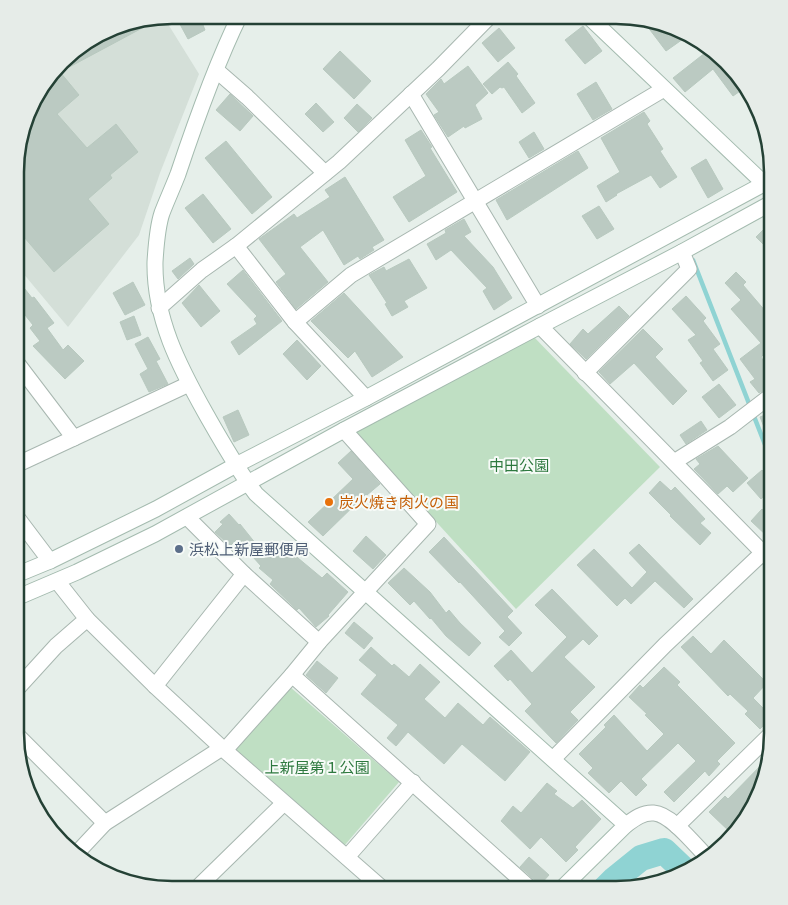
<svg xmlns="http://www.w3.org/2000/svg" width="788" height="905" font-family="'Open Sans','Noto Sans JP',sans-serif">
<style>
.built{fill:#d4dfd8}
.green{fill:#bfdfc3}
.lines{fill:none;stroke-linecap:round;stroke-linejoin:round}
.stream{stroke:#8fd3d3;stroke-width:4.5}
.river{stroke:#8fd3d3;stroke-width:26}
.building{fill:#bbcac2;stroke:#b8c9bf}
.street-casing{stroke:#a8b7b0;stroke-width:17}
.secondary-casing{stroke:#a4bbaf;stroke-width:17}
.street{stroke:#fff;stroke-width:15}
.secondary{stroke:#fff;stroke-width:15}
.food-dot{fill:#e8710a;stroke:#f7fbf8;stroke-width:2}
.service-dot{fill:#5c6f8a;stroke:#f7fbf8;stroke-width:2}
.labels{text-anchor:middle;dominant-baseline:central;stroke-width:4;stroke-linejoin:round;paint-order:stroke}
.park-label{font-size:15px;fill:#2e793f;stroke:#f7fbf8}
.food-label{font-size:15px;fill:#c56008;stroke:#f7fbf8;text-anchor:start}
.service-label{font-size:15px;fill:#4e5e75;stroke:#f7fbf8;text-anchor:start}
.rim{fill:none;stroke:#244135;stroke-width:2.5}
</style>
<rect width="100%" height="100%" fill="#e6efea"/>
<polygon class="built" points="163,16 199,74 160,173 139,235 68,327 17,266 18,142 36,93 69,54 121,23"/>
<g class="green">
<polygon points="532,335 660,467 516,609 353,431"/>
<polygon points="289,686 399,782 344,846 234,750"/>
</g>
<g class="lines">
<polyline class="stream" points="693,260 773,465"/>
<polyline class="river" points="604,890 615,879 641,858 664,851 686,872"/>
</g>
<g class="building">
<polygon points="175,15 221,15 203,25 205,30 188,39"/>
<polygon points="159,17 159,19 60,72 79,95 57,114 87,148 116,124 138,152 110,175 112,178 88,199 109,224 54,272 18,230 18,142 36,93 69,54 121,23"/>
<polygon points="641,18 677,32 683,39 666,51"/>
<polygon points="583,26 602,51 585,64 565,40"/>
<polygon points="499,28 515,48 498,62 482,43"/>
<polygon points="710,49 746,87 733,96 713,69 685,92 673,78"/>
<polygon points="340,51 371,81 354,99 323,69"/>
<polygon points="508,62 518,74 516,76 535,103 522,113 504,87 502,88 500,87 492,94 483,84"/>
<polygon points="468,66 488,93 475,105 482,119 465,128 464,126 448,137 434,115 439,112 426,94 441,79 444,84"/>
<polygon points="596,82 612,109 593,120 577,94"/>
<polygon points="230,94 253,116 240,131 216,110"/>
<polygon points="316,103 334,122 323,132 305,114"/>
<polygon points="357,104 372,118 358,132 344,118"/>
<polygon points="644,112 650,121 647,124 663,149 660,151 677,177 660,188 651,175 616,194 617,195 606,202 597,186 620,172 601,138"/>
<polygon points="421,130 432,147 430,148 457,192 409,222 393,197 426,176 405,140"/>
<polygon points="534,132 544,149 529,158 519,142"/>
<polygon points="226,141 272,197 252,214 205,158"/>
<polygon points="578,151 588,168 507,220 496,200"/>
<polygon points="706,159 723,189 708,198 691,168"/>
<polygon points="345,177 384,240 372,247 374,250 360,259 358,256 344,265 323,230 300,247 328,282 296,309 276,282 286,274 259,239 294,214 297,218 330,197 325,190"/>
<polygon points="203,194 231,229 213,243 185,208"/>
<polygon points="599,206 614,229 597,239 582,216"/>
<polygon points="464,219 471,232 464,236 493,267 512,298 494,310 483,291 487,288 451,250 436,260 427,244 446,233 445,230"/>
<polygon points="773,220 773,254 756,237"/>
<polygon points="190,258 194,264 178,279 172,271"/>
<polygon points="409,259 427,288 404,301 408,307 392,316 385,304 387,303 369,275 384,267 386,271"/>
<polygon points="243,270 282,321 239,355 231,342 257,324 254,319 257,316 227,284"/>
<polygon points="736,272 746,282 743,285 773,320 773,356 768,350 761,357 773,376 773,384 759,393 750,382 755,379 740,359 761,343 731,309 741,300 725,283"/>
<polygon points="17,279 32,298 34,297 54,323 47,328 63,350 68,345 84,361 65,379 33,346 40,341 30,328 33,325 17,305"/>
<polygon points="133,282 145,305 125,315 113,293"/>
<polygon points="199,285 220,311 201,327 182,303"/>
<polygon points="344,293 403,357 372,377 355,351 348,358 311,321"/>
<polygon points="686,296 706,318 703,321 720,344 713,349 728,370 713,381 700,363 703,361 688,340 696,335 672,309"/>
<polygon points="619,306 629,316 586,359 570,344 583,329 588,334"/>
<polygon points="134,316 141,335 127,340 120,322"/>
<polygon points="643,329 663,349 655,357 687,391 673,405 634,363 610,384 599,372"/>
<polygon points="148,337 160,359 156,361 168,384 149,392 140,374 148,369 135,344"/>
<polygon points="297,340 321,366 307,380 283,354"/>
<polygon points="719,384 736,405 719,418 702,397"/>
<polygon points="238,410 249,435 234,442 223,417"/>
<polygon points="773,412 773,446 772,447 760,417"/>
<polygon points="701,421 707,430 686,444 680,435"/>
<polygon points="718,446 748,478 733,492 727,486 718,494 694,469 700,464 696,459"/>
<polygon points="351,451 380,484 367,495 366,494 323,536 308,522 353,479 338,463"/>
<polygon points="762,470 773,482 773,488 761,499 747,483"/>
<polygon points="660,481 671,491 675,487 705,519 700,523 711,533 700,545 670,516 671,515 649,493"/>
<polygon points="762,509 773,519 773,530 767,536 751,521"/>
<polygon points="229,514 239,525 240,524 260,549 262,547 270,555 280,543 322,578 327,573 348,592 328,615 329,616 316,627 299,608 297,610 270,584 273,580 259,568 261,566 237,539 230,546 215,532 223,524 220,522"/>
<polygon points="366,536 386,555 373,569 353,551"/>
<polygon points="444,537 513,611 507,617 522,633 509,646 499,637 505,631 460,582 459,583 429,552"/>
<polygon points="639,544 693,599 684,608 655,581 631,604 625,598 617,606 577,565 594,549 632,588 647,572 629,553"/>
<polygon points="404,568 430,592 446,613 449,610 460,623 481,643 469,656 446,636 431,618 430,619 414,601 410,605 388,583"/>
<polygon points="552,589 598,636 589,645 583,639 564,657 595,687 570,712 578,720 556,743 525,711 532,704 510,679 508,681 494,666 511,650 532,673 567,637 535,605"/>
<polygon points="354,622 373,638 364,649 345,633"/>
<polygon points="693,636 711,654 724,640 767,683 753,698 772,717 760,729 745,714 748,711 730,694 728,696 681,647"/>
<polygon points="371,647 392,666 394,664 409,677 420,664 440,682 424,699 445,718 458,703 483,725 490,717 530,752 505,781 462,744 444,764 408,732 396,746 387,738 398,725 361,694 377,675 359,660"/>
<polygon points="317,661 338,678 326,693 306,675"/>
<polygon points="664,667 680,682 677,685 735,743 717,761 720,764 709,776 705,771 674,802 664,792 696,761 678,743 641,779 647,785 636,796 621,781 609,793 588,773 593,768 579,754 606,727 604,725 614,715 647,751 664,734 645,715 647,714 629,697 640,685 643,688"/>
<polygon points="768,758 748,815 731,833 709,812 725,796 728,799"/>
<polygon points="547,783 557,791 554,794 573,808 582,800 601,819 575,847 578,850 566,862 541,837 530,849 501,821 513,806 521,813"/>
<polygon points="529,857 549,875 540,885 520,867"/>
</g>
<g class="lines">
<defs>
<g id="street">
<polyline points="216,70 247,97 325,173"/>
<polyline points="411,94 538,306"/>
<polyline points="236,246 295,322 366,398"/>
<polyline points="159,308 202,270 236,246 339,162 438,69 490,16"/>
<polyline points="295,322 351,275 664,89"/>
<polyline points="540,326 773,563"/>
<polyline points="17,363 74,438 189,384"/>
<polyline points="585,373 689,269 682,252"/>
<polyline points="674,462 730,427 773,394"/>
<polyline points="16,465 74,438"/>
<polyline points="16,516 50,561"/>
<polyline points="187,517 244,574 319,642"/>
<polyline points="87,619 155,686 222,748 384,890"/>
<polyline points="292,675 532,890"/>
<polyline points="155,686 244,574"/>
<polyline points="15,691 56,646 87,619 57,581"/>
<polyline points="15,733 105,823"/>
<polyline points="225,750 292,675 319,642 428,524 344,430"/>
<polyline points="553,759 665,645 773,543"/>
<path d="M626 825C634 819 643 812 654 813 671 814 695 845 707 857"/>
<polyline points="677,826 773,732"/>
<polyline points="76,854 105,823 222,748"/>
<polyline points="347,857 413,782"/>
<polyline points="195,890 284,803"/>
</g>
<g id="secondary">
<path d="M240 15C215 66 196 120 178 174 173 187 167 200 162 213 157 228 156 246 155 262 154 318 179 366 206 414 222 442 237 469 256 494L626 825 560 890"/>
<polyline points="588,16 773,192"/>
<polyline points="16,575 50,561 156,509 236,465 366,398 773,179"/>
<polyline points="16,598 77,572 155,534 344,430 540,326 682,252 773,202"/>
</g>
</defs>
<use href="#street" class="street-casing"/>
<use href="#secondary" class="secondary-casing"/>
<use href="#street" class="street"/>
<use href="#secondary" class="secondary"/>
</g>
<circle class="food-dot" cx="329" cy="502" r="5"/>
<circle class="service-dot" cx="179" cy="549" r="5"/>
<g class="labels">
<g class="park-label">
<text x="519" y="465">中田公園</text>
<text x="317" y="767">上新屋第１公園</text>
</g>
<g class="food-label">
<text x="339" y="502">炭火焼き肉火の国</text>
</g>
<g class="service-label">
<text x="189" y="549">浜松上新屋郵便局</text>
</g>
</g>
<path d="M0 0H788V905H0ZM172 24H616A148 148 0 0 1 764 172V733A148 148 0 0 1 616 881H172A148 148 0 0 1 24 733V172A148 148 0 0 1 172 24Z" fill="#e6ece8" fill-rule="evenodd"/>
<path class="rim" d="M172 24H616A148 148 0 0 1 764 172V733A148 148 0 0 1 616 881H172A148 148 0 0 1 24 733V172A148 148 0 0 1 172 24Z"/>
</svg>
